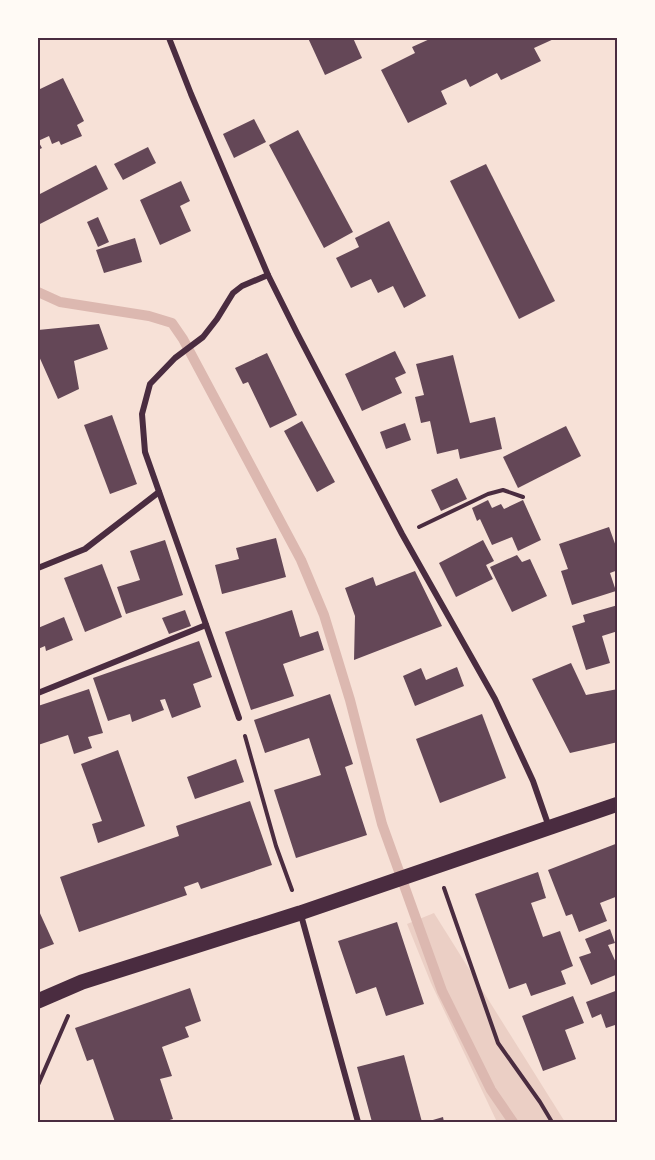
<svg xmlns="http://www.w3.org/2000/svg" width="655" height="1160" font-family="'Roboto Condensed',sans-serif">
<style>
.green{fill:#ebcfc5}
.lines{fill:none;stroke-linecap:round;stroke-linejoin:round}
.stream{stroke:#dcb8b0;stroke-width:10}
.building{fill:#644757}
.path{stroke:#4a2c40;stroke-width:4}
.minor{stroke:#4a2c40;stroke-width:6}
.primary{stroke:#4a2c40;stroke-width:15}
.neatline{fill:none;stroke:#4a2c40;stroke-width:2}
</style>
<rect width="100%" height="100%" fill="#f7e1d7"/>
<polygon class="green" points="434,913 565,1122 497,1122 431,983 407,924"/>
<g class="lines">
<polyline class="stream" points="38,292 60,302 149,316 172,323 183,339 301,560 324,615 350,700 382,824 442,991 491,1090 513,1122"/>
</g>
<g class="building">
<polygon points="308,38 353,38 362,58 325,75"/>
<polygon points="432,38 556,38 534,48 541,61 501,80 497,73 470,87 466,79 441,91 447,104 408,123 381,70 415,53 412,47"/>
<polygon points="63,78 84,121 77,125 82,136 61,145 59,141 52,144 49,136 38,141 42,148 38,150 38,90"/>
<polygon points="254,119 266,142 234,158 223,134"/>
<polygon points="298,130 353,232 324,248 269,145"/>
<polygon points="148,147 156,163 123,180 114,164"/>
<polygon points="486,164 555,301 519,319 450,181"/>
<polygon points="96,165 108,189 38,225 38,195"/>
<polygon points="181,181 190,201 180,206 191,231 160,245 140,200"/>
<polygon points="98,217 109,242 98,247 87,222"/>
<polygon points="389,221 426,296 404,308 393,286 378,293 371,279 351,288 336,258 359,247 355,238"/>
<polygon points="135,238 142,262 104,273 96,250"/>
<polygon points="99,324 108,349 74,361 79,389 58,399 38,354 38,330"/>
<polygon points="395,351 406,373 395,378 402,393 362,411 345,374"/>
<polygon points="267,353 297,415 270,428 248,382 243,384 235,368"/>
<polygon points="453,355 470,423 495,417 502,449 460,459 458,449 437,454 430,421 421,423 415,397 424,395 416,364"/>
<polygon points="112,415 137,484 110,494 84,425"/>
<polygon points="302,421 335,482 317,492 284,431"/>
<polygon points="405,423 411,440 386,449 380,432"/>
<polygon points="566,426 581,456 518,488 503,457"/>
<polygon points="457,478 467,499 441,511 431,490"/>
<polygon points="488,500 492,508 501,504 504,509 523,500 541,540 518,551 512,537 492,545 480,519 477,521 472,508"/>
<polygon points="609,527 618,552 618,570 610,573 616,591 572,605 561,571 568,569 559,544"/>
<polygon points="276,538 286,577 222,594 215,565 239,559 236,548"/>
<polygon points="165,540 183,595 126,614 117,587 140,580 130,551"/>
<polygon points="483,540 494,561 486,565 493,579 456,597 439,563"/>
<polygon points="517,555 522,562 530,559 547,596 512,612 490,567"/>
<polygon points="102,564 122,617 85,632 64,578"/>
<polygon points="415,571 442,626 354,660 355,616 345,588 373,577 376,586"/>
<polygon points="618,605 618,631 602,636 610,663 586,670 572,626 585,622 583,615"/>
<polygon points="185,610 191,626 169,634 162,618"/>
<polygon points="292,610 300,637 318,631 324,650 283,664 294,696 251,710 225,632"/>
<polygon points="64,617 73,640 46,651 45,646 38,649 38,628"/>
<polygon points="199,641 212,677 193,684 201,707 172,718 165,699 160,700 164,710 132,722 130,714 108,721 93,678"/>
<polygon points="571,663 586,695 618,689 618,742 570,753 532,679"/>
<polygon points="457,667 464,686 415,706 403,676 421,668 426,680"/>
<polygon points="89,689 103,733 88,737 92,748 74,754 68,735 38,745 38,706"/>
<polygon points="330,694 353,764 345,767 367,835 296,858 274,790 321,775 309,738 265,753 254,720"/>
<polygon points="482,714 506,778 440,803 416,739"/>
<polygon points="118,750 145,826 98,843 92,824 102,821 81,764"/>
<polygon points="236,759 244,782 195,799 187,777"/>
<polygon points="250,801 272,865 201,889 198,882 184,887 187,895 79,932 60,877 179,836 176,826"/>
<polygon points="618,843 618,896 600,903 607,921 579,932 572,914 566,916 548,870"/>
<polygon points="538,872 546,898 531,903 543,937 560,931 573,966 561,971 566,984 531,996 526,983 509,989 475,894"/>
<polygon points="38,909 54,944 38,950"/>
<polygon points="397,922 424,1004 386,1016 376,987 356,994 338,941"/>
<polygon points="610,929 615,943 608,945 618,967 618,974 591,985 579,957 591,953 585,939"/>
<polygon points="190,988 201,1021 185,1027 189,1037 162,1047 172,1076 160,1079 173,1119 163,1122 115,1122 93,1059 87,1061 75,1028"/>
<polygon points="618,990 618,1024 606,1028 601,1014 592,1018 586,1002"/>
<polygon points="573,996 584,1023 565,1030 576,1059 543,1071 522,1016"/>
<polygon points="404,1055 422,1122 372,1122 357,1067"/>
<polygon points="443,1117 444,1122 426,1122"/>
</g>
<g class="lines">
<g class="path">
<polyline points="419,527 488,494 503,490 523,497"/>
<polyline points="245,736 276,846 292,890"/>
<polyline points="444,888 498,1043 540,1102 552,1122"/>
<polyline points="38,1085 68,1016"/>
</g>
<g class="minor">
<polyline points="169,38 191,94 268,275 297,333 402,534 495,699 533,781 549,827"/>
<polyline points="38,568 85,549 159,492"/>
<polyline points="38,693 206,625"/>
<polyline points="239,718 145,452 142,414 150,384 175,358 203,337 217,319 233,293 242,286 268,275"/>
<polyline points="301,915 358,1122"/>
</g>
<polyline class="primary" points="38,1001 82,982 300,913 618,804"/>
</g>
<rect width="655" height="1160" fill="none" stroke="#fffaf5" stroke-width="78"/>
<rect x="39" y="39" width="577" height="1082" class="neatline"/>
</svg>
